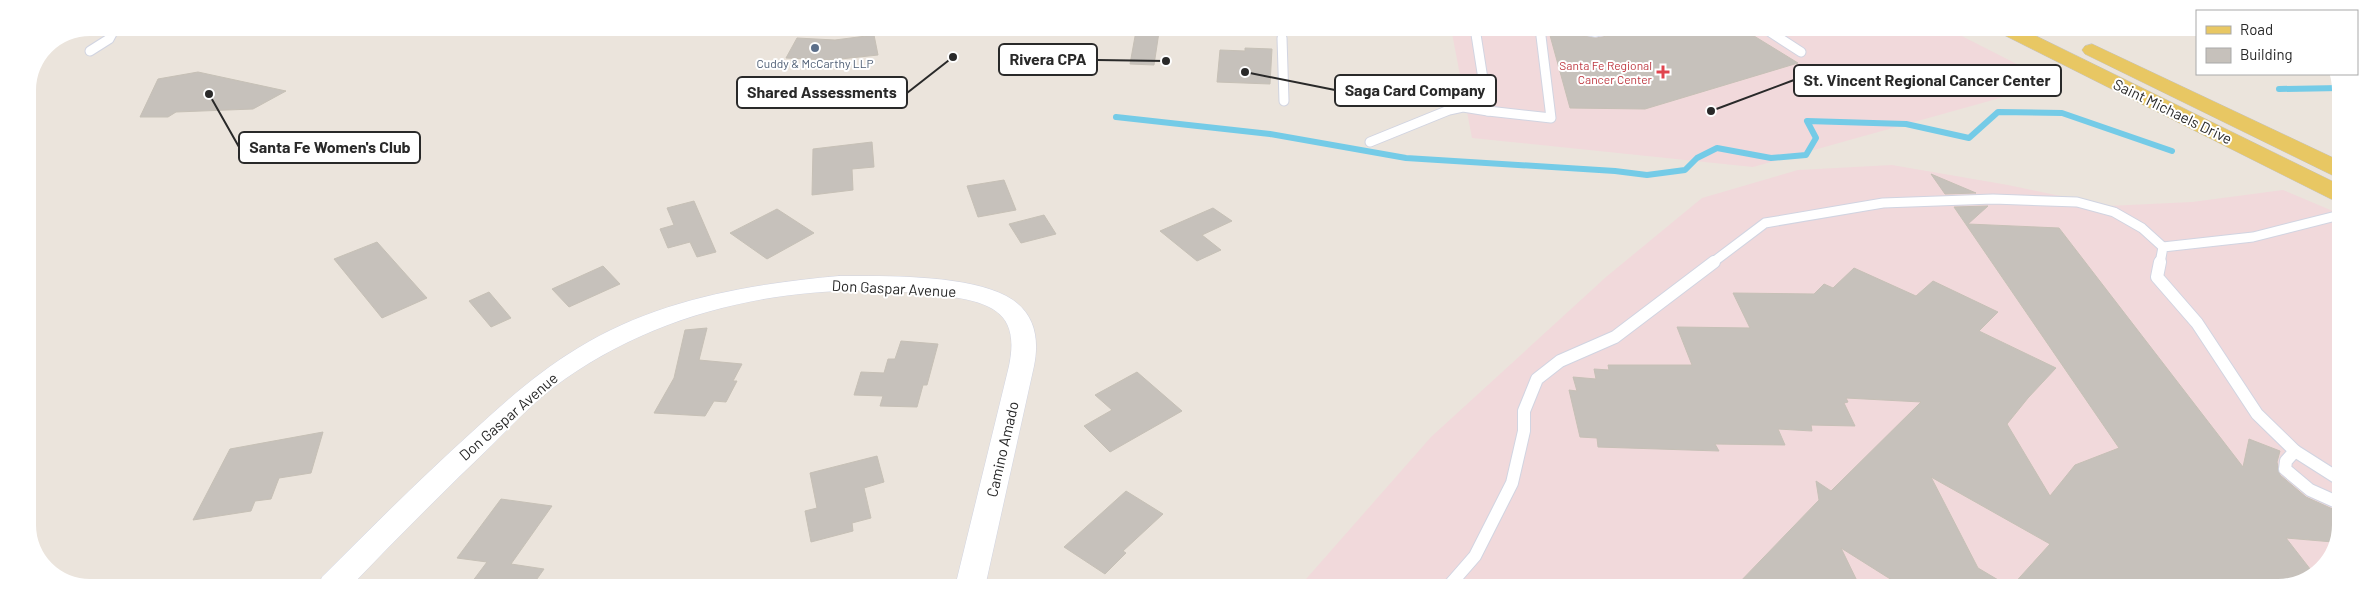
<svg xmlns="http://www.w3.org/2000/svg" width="2368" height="615" font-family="Barlow,sans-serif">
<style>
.medical{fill:#f1d9db}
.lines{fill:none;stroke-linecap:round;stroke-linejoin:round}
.stream{stroke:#74cbe7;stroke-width:6}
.building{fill:#c6c1bb;stroke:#c6c0b6}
.service-far1-casing{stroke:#d1d4e1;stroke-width:11}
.service-casing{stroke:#d1d4e1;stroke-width:14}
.minor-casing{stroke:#d1d4e1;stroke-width:1}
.primary-casing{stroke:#c3c3c3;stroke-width:1}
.service-far1{stroke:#fff;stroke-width:9}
.service{stroke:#fff;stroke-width:12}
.minor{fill:#fff;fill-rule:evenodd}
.primary{fill:#e8c763;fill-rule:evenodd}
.service-dot{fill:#5c6f8a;stroke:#fff;stroke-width:2}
.health-dot{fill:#e0444e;stroke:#fff;stroke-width:2}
.labels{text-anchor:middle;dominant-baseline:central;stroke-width:4;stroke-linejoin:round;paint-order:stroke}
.far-service-label{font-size:12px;fill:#4e5e75;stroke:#fff}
.far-health-label{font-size:12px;fill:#be3a42;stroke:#fff;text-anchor:end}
.street-label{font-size:15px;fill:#292929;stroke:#fff}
.leader{fill:none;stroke:#292929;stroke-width:2}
.callout-dot{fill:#292929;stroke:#fff;stroke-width:2}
.callout{fill:#fff;stroke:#292929;stroke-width:2}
.callout-label{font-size:16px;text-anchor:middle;font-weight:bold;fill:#292929}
</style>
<rect width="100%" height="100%" fill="#ebe4dc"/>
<g class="medical">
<polygon points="1451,28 1948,29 2054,83 1753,167 1472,138"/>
<polygon points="1892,165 2008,185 2108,206 2192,202 2283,190 2340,214 2339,537 2319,572 2278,587 1299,587 1431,437 1606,277 1702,198 1798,170"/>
</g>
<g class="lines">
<g class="stream">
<polyline points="2279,89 2340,88"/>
<polyline points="1116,117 1270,134 1406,158 1615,171 1647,175 1685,170 1697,158 1717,148 1771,158 1806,155 1816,138 1807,121 1906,124 1969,138 1998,112 2062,113 2172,151"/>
</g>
</g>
<g class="building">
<polygon points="1548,28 1569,29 1574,34 1596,38 1618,34 1623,31 1651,32 1647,28 1741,28 1798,63 1645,109 1570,108"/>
<polygon points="1136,31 1159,32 1154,65 1130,64"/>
<polygon points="874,35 878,55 831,60 786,58 797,38 835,40"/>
<polygon points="1245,48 1272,49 1270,84 1217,82 1220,50 1245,51"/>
<polygon points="198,72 286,91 253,109 176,112 168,117 140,117 158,79"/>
<polygon points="872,142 874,167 852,169 853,190 812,195 813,149"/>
<polygon points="1931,174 1976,193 1945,194"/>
<polygon points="1004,180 1016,210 978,217 967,186"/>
<polygon points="694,201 716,252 697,257 690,242 668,248 660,229 674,225 667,208"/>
<polygon points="1988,206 1968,224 2059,228 2243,467 2249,439 2280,451 2277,462 2280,475 2306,497 2337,511 2333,542 2286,538 2314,574 2278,588 2011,587 2050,544 1931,477 1978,568 2010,587 1903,587 1841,548 1860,587 1735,587 1819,500 1816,481 1831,491 1921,402 1846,398 1848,402 1844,403 1855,426 1811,425 1812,431 1778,429 1785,445 1715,444 1719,451 1598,447 1597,438 1580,437 1569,390 1577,391 1573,377 1596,379 1594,369 1609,370 1608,365 1692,365 1677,327 1750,328 1733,293 1814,294 1824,284 1833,288 1854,268 1916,296 1933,281 1998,312 1979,331 2056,368 2028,398 2007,424 2050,496 2075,465 2119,448 1954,207"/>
<polygon points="1213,208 1232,221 1202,235 1221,250 1197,261 1160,231"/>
<polygon points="777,209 814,233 767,259 730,233"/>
<polygon points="1044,215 1056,234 1021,243 1009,224"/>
<polygon points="377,242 427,298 382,318 334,259"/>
<polygon points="603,266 620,284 569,307 552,289"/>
<polygon points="489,292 511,318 491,327 469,301"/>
<polygon points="707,328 699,360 742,364 733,381 737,381 726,402 714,401 705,416 654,413 674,378 685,330"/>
<polygon points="901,341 938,344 927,385 923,385 917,407 880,406 883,396 854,395 861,372 884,373 888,359 895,359"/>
<polygon points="1137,372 1182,411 1110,452 1084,426 1112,410 1095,395"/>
<polygon points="323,432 311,473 279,478 271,499 255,501 251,511 193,520 230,449"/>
<polygon points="877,456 884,482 864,488 871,518 852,523 853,531 811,542 805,511 817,508 810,473"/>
<polygon points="1126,491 1163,514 1123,551 1126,553 1105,574 1064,547"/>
<polygon points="501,499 552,506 511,564 544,569 532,586 469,586 487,562 457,558"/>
</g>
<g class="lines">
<defs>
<g id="service-far1">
<polyline points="1475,28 1488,111 1551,118 1540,28"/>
<polyline points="1575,28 1595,32 1617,28"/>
<polyline points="1764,28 1801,52"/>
<polyline points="1282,38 1284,101"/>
<polyline points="90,51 109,39 115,28"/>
<polyline points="1370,142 1449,110 1463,107 1488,111"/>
<polyline points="1712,263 1765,223 1883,203 1993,199 2077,202 2114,212 2142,228 2163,247"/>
<polyline points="2160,263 2163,247 2253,237 2340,215"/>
</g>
<g id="service">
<polyline points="2160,262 2157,277 2197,323 2257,414 2295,451 2339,479"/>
<polyline points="2295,451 2286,461 2285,469 2310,490 2339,503"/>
<polyline points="1448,587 1475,556 1512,483 1524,431 1524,411 1537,379 1560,361 1615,337 1714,262"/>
</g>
<path id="minor" d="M839 276C885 276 975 274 1013 300 1036 316 1039 341 1034 366L985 587H955L1009 366C1019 318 998 304 953 297 817 277 667 302 554 387 532 404 512 425 492 445 444 491 397 538 351 586H318L322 577C371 528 420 479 472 432 506 401 538 372 578 348 656 300 749 284 839 276Z"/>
<g id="primary">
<polygon points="1997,29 2022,29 2340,185 2340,201 2331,199 2000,33"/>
<polygon points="2092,44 2340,161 2340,177 2332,175 2085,54 2082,50 2085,46"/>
</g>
</defs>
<use href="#service-far1" class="service-far1-casing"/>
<use href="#service" class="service-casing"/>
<use href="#minor" class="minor-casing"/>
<use href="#primary" class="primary-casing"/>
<use href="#service-far1" class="service-far1"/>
<use href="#service" class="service"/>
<use href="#minor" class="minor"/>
<use href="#primary" class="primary"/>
</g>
<circle class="service-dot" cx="815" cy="48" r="5"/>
<path class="health-dot" d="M1660.5 64.5h5v5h5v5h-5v5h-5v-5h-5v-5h5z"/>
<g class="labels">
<g class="far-service-label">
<text x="815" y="63">Cuddy &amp; McCarthy LLP</text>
</g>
<g class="far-health-label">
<text x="1652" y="65">Santa Fe Regional<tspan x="1652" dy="14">Cancer Center</tspan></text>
</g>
<g class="street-label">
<text transform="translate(2173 111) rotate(26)">Saint Michaels Drive</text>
<text transform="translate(894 288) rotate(3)">Don Gaspar Avenue</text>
<text transform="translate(508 416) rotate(-41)">Don Gaspar Avenue</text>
<text transform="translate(1002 449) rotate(-77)">Camino Amado</text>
</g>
</g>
<path d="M0 0H2368V615H0ZM90 36H2278A54 54 0 0 1 2332 90V525A54 54 0 0 1 2278 579H90A54 54 0 0 1 36 525V90A54 54 0 0 1 90 36Z" fill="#fff" fill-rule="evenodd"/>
<path class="leader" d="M1166 61L1097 60M1711 111L1794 80M1245 72L1335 90M953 57L907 93M209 94L239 147"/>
<g class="callout-dot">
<circle cx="1166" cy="61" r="5"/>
<circle cx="1711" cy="111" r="5"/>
<circle cx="1245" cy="72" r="5"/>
<circle cx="953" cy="57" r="5"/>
<circle cx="209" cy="94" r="5"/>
</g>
<g class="callout">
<rect x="999" y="44" width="98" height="31" rx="5"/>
<rect x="1794" y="65" width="267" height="31" rx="5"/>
<rect x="1335" y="75" width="161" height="31" rx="5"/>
<rect x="737" y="77" width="170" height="31" rx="5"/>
<rect x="239" y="132" width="181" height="31" rx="5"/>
</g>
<g class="callout-label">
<text x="1048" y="65">Rivera CPA</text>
<text x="1927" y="86">St. Vincent Regional Cancer Center</text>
<text x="1415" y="96">Saga Card Company</text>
<text x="822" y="98">Shared Assessments</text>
<text x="330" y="153">Santa Fe Women's Club</text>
</g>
<rect x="2196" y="10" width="162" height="65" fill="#ffffff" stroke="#a9a9a9"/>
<rect x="2206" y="26" width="25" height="8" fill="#e8c763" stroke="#a9a9a9"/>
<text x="2240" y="35" font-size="15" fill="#292929">Road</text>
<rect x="2206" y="48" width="25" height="15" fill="#c6c1bb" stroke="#a9a9a9"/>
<text x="2240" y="60" font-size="15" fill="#292929">Building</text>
</svg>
